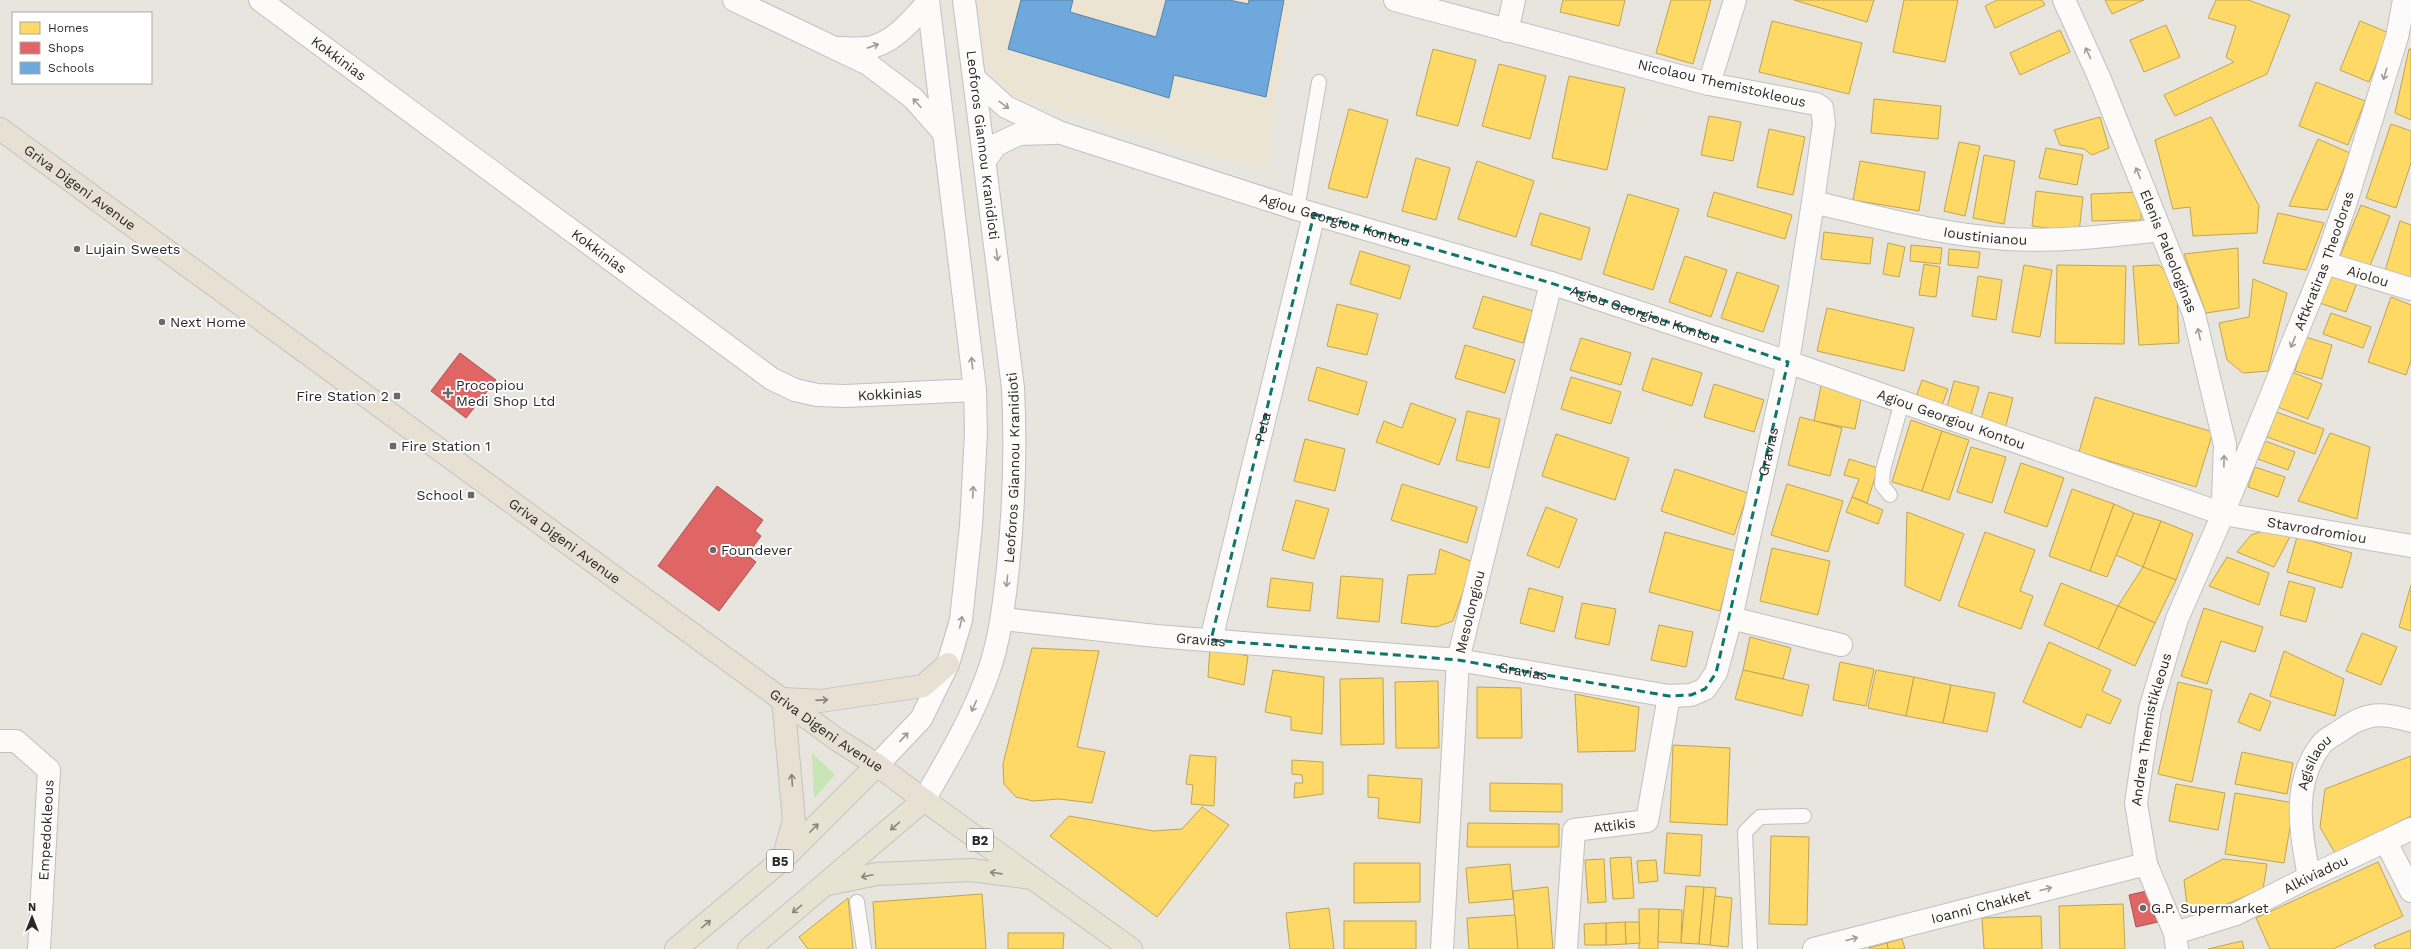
<svg xmlns="http://www.w3.org/2000/svg" width="2411" height="949" font-family="'Work Sans',sans-serif">
<style>
.education{fill:#ece4d2}
.green{fill:#c6e6b4}
.homes{fill:#ffd966;stroke:#bfa454}
.shops{fill:#e06666;stroke:#a95454}
.schools{fill:#6fa8dc;stroke:#5a82a6}
.lines{fill:none;stroke-linecap:round;stroke-linejoin:round}
.service-casing{stroke:#c1c0c0;stroke-width:16}
.minor-casing{stroke:#c1c0c0;stroke-width:24}
.secondary-casing{stroke:#c1c0c0;stroke-width:24}
.primary-casing{stroke:#c4c3c0;stroke-width:24}
.trunk-casing{stroke:#c4c3c0;stroke-width:24}
.service{stroke:#fcfbfa;stroke-width:14}
.minor{stroke:#fcfbfa;stroke-width:22}
.secondary{stroke:#fcfbfa;stroke-width:22}
.primary{stroke:#e7e3d2;stroke-width:22}
.trunk{stroke:#e8e0d2;stroke-width:22}
.oneway{stroke:#9d9c9c}
.oneway2{stroke:#88847e}
.oneway3{stroke:#88867e}
.marked{fill:none;stroke:#0f766e;stroke-width:3;stroke-dasharray:8 5;stroke-linejoin:round}
.poi-dot{fill:#6c6a68;stroke:#fff;stroke-width:1.5}
.labels{text-anchor:middle;dominant-baseline:central;stroke-width:4;stroke-linejoin:round;paint-order:stroke}
.shield{fill:#fff;stroke:#696969;stroke-width:1}
.shield-label{font-size:13px;font-weight:bold;fill:#292929}
.street-label{font-size:14px;fill:#292929;stroke:#fff}
.poi-label{font-size:14px;fill:#292929;stroke:#fff;text-anchor:start}
</style>
<rect width="100%" height="100%" fill="#e8e4de"/>
<polygon class="education" points="978,0 1291,0 1266,170 1015,96 985,67"/>
<polygon class="green" points="812,753 835,775 814,798 814,797"/>
<g class="homes">
<polygon points="1563,0 1625,0 1619,26 1560,12"/>
<polygon points="1671,0 1711,0 1693,64 1656,53"/>
<polygon points="1794,0 1874,0 1867,22"/>
<polygon points="1904,0 1958,0 1945,62 1893,52"/>
<polygon points="1997,0 2042,0 2045,5 1995,28 1985,6"/>
<polygon points="2105,0 2144,0 2112,14"/>
<polygon points="2216,0 2248,0 2290,15 2267,74 2175,116 2164,95 2234,62 2226,57 2236,26 2208,18"/>
<polygon points="1772,21 1862,43 1849,94 1759,72"/>
<polygon points="2360,21 2389,33 2369,82 2340,70"/>
<polygon points="2166,25 2180,57 2144,72 2130,40"/>
<polygon points="2060,30 2070,52 2020,75 2010,53"/>
<polygon points="1433,49 1476,60 1458,126 1416,115"/>
<polygon points="2409,49 2411,49 2411,120 2395,113"/>
<polygon points="1499,64 1546,76 1530,139 1482,126"/>
<polygon points="1569,76 1625,88 1607,170 1552,158"/>
<polygon points="2316,82 2365,101 2348,145 2299,126"/>
<polygon points="1874,99 1941,106 1938,139 1871,133"/>
<polygon points="1349,109 1388,120 1367,198 1328,188"/>
<polygon points="1709,116 1741,122 1733,161 1701,155"/>
<polygon points="2100,117 2109,148 2092,155 2084,149 2060,145 2054,130"/>
<polygon points="2211,117 2259,206 2257,233 2193,236 2190,207 2173,209 2155,140"/>
<polygon points="2391,124 2411,131 2411,163 2396,208 2366,198"/>
<polygon points="1769,129 1805,137 1793,195 1757,187"/>
<polygon points="2318,139 2350,153 2327,210 2289,206"/>
<polygon points="1959,142 1980,146 1965,216 1944,211"/>
<polygon points="2046,148 2083,155 2077,185 2039,178"/>
<polygon points="1984,155 2015,161 2004,224 1973,218"/>
<polygon points="1416,158 1450,168 1436,220 1402,211"/>
<polygon points="1477,161 1534,181 1516,237 1458,219"/>
<polygon points="1860,161 1925,172 1919,211 1853,200"/>
<polygon points="2036,191 2083,197 2079,232 2032,226"/>
<polygon points="1714,192 1792,215 1785,239 1707,216"/>
<polygon points="2141,192 2141,220 2092,221 2091,194"/>
<polygon points="1628,194 1679,209 1653,290 1603,274"/>
<polygon points="2361,205 2390,216 2367,273 2338,261"/>
<polygon points="1540,213 1590,228 1581,260 1531,245"/>
<polygon points="2278,213 2324,223 2306,270 2263,263"/>
<polygon points="2400,221 2411,225 2411,279 2385,271"/>
<polygon points="1824,232 1873,238 1870,264 1821,259"/>
<polygon points="1888,243 1905,247 1899,277 1883,274"/>
<polygon points="1911,245 1942,248 1940,264 1910,261"/>
<polygon points="2238,248 2239,308 2206,313 2184,254"/>
<polygon points="1949,249 1980,252 1978,268 1948,265"/>
<polygon points="1360,251 1410,266 1400,299 1350,284"/>
<polygon points="1685,256 1727,270 1711,317 1669,302"/>
<polygon points="1924,264 1940,267 1936,297 1919,295"/>
<polygon points="2024,265 2052,270 2040,337 2012,332"/>
<polygon points="2057,265 2126,266 2124,344 2055,343"/>
<polygon points="2159,265 2167,273 2177,296 2179,343 2139,345 2133,266"/>
<polygon points="2328,270 2358,280 2346,312 2317,302"/>
<polygon points="1737,272 1779,286 1763,332 1721,318"/>
<polygon points="1978,276 2002,280 1996,320 1972,316"/>
<polygon points="2253,279 2287,293 2268,371 2243,373 2227,360 2219,323 2249,317"/>
<polygon points="1483,296 1533,311 1523,343 1473,328"/>
<polygon points="2391,297 2411,305 2411,360 2406,375 2368,362"/>
<polygon points="1337,304 1378,314 1367,355 1327,346"/>
<polygon points="1827,308 1914,328 1904,371 1817,351"/>
<polygon points="2331,313 2371,327 2363,348 2323,334"/>
<polygon points="2305,337 2332,345 2322,379 2295,371"/>
<polygon points="1581,338 1631,353 1621,385 1570,370"/>
<polygon points="1465,345 1515,360 1505,393 1455,378"/>
<polygon points="1652,358 1702,373 1692,406 1642,390"/>
<polygon points="1317,367 1367,382 1358,415 1308,400"/>
<polygon points="2292,372 2322,384 2308,419 2278,407"/>
<polygon points="1571,377 1621,392 1611,424 1561,409"/>
<polygon points="1922,380 1948,389 1941,408 1915,400"/>
<polygon points="1954,381 1979,387 1970,418 1946,411"/>
<polygon points="1714,384 1764,400 1754,432 1704,417"/>
<polygon points="1821,386 1862,394 1855,429 1814,421"/>
<polygon points="1989,392 2013,398 2005,429 1980,422"/>
<polygon points="2095,397 2213,432 2196,487 2079,452"/>
<polygon points="1411,403 1456,419 1439,465 1376,442 1384,421 1402,428"/>
<polygon points="1467,411 1500,419 1489,468 1456,460"/>
<polygon points="2276,412 2324,429 2315,454 2267,437"/>
<polygon points="1800,417 1842,428 1830,476 1788,465"/>
<polygon points="1911,420 1942,431 1922,491 1892,482"/>
<polygon points="1942,431 1969,440 1949,500 1922,491"/>
<polygon points="2330,433 2370,447 2357,519 2298,501"/>
<polygon points="1556,434 1629,458 1615,500 1542,476"/>
<polygon points="1305,439 1345,449 1335,491 1294,481"/>
<polygon points="2265,441 2295,452 2288,470 2258,459"/>
<polygon points="1971,447 2006,457 1992,503 1957,492"/>
<polygon points="1849,459 1878,468 1867,503 1852,497 1859,479 1844,475"/>
<polygon points="2021,463 2064,478 2047,527 2004,512"/>
<polygon points="2255,467 2285,477 2278,497 2248,487"/>
<polygon points="1675,469 1748,493 1734,535 1661,511"/>
<polygon points="1402,484 1477,507 1467,543 1391,520"/>
<polygon points="1787,484 1843,501 1828,552 1771,535"/>
<polygon points="2072,489 2114,504 2090,571 2049,556"/>
<polygon points="1852,497 1883,510 1878,524 1846,512"/>
<polygon points="1296,500 1329,509 1314,559 1282,550"/>
<polygon points="2114,504 2134,513 2107,577 2090,571"/>
<polygon points="1546,507 1577,519 1559,568 1527,555"/>
<polygon points="1907,512 1964,534 1940,601 1905,586"/>
<polygon points="2134,513 2161,521 2143,567 2116,555"/>
<polygon points="2161,521 2193,534 2176,580 2143,567"/>
<polygon points="2269,529 2292,533 2274,567 2237,552 2251,535"/>
<polygon points="1665,532 1736,551 1720,611 1649,592"/>
<polygon points="1985,532 2035,550 2020,591 2033,596 2021,629 1958,606"/>
<polygon points="2297,537 2352,553 2342,588 2287,572"/>
<polygon points="1772,548 1830,561 1818,615 1760,601"/>
<polygon points="1440,549 1473,562 1453,621 1436,627 1401,623 1408,575 1435,574"/>
<polygon points="2227,557 2269,573 2259,605 2209,586"/>
<polygon points="2143,567 2176,580 2155,623 2118,606"/>
<polygon points="1341,576 1383,579 1379,622 1337,618"/>
<polygon points="1271,578 1313,583 1310,611 1267,607"/>
<polygon points="2289,581 2315,588 2306,622 2280,615"/>
<polygon points="2061,583 2118,606 2098,649 2044,625"/>
<polygon points="2411,585 2411,631 2399,627"/>
<polygon points="1529,588 1563,597 1554,632 1520,623"/>
<polygon points="1582,603 1616,609 1609,645 1575,638"/>
<polygon points="2118,606 2155,623 2135,666 2098,649"/>
<polygon points="2204,608 2263,627 2255,652 2221,641 2207,684 2181,676"/>
<polygon points="1659,625 1693,632 1686,667 1651,660"/>
<polygon points="2362,633 2397,647 2381,685 2346,671"/>
<polygon points="1750,637 1791,648 1783,679 1743,670"/>
<polygon points="2049,642 2111,670 2102,691 2121,700 2110,724 2087,714 2081,728 2023,702"/>
<polygon points="1032,648 1099,651 1077,747 1105,752 1092,803 1059,799 1033,801 1016,797 1004,784 1003,764"/>
<polygon points="1210,648 1248,656 1244,685 1208,677"/>
<polygon points="2284,651 2344,679 2335,716 2270,696"/>
<polygon points="1840,662 1874,669 1866,706 1833,700"/>
<polygon points="1273,670 1324,677 1322,734 1291,730 1291,717 1265,712"/>
<polygon points="1743,670 1809,685 1802,716 1735,699"/>
<polygon points="1876,670 1914,677 1906,716 1868,708"/>
<polygon points="1914,677 1951,685 1943,723 1906,716"/>
<polygon points="1383,678 1384,744 1341,745 1340,679"/>
<polygon points="1438,681 1439,748 1396,748 1395,682"/>
<polygon points="2178,682 2212,690 2192,782 2158,774"/>
<polygon points="1951,685 1995,693 1987,732 1943,723"/>
<polygon points="1477,687 1521,688 1522,738 1477,738"/>
<polygon points="2250,693 2271,702 2260,731 2238,722"/>
<polygon points="1575,694 1639,707 1635,751 1578,752"/>
<polygon points="1673,745 1730,748 1727,825 1670,822"/>
<polygon points="2242,752 2293,763 2287,794 2235,784"/>
<polygon points="1190,755 1216,757 1214,806 1191,804 1193,785 1186,784"/>
<polygon points="2411,756 2411,816 2335,853 2320,827 2325,789"/>
<polygon points="1292,760 1323,762 1323,794 1294,798 1295,783 1303,783 1302,775 1292,774"/>
<polygon points="1368,775 1422,779 1420,823 1378,818 1379,798 1368,797"/>
<polygon points="1490,783 1562,784 1562,812 1490,811"/>
<polygon points="2176,784 2225,793 2218,830 2169,821"/>
<polygon points="2235,793 2294,803 2284,863 2225,854"/>
<polygon points="1202,807 1229,825 1157,917 1050,836 1069,816 1153,831 1182,829"/>
<polygon points="1468,823 1559,824 1559,847 1467,847"/>
<polygon points="1667,833 1702,835 1700,876 1664,873"/>
<polygon points="1771,836 1809,837 1807,925 1769,924"/>
<polygon points="1631,857 1634,898 1613,899 1610,858"/>
<polygon points="1604,859 1606,902 1588,903 1585,860"/>
<polygon points="2223,859 2267,864 2263,889 2203,914 2187,905 2184,880"/>
<polygon points="1656,860 1658,881 1639,883 1637,861"/>
<polygon points="2378,862 2403,916 2333,949 2270,949 2256,918"/>
<polygon points="1354,863 1420,863 1420,902 1354,903"/>
<polygon points="1510,864 1513,899 1469,903 1466,868"/>
<polygon points="1686,886 1704,887 1699,944 1681,943"/>
<polygon points="1548,887 1553,949 1517,949 1513,891"/>
<polygon points="1704,887 1716,888 1710,945 1699,944"/>
<polygon points="982,894 986,949 876,949 873,902"/>
<polygon points="1715,896 1732,898 1728,947 1710,945"/>
<polygon points="848,898 853,949 808,949 799,937"/>
<polygon points="2123,904 2125,949 2060,949 2059,906"/>
<polygon points="1329,908 1334,949 1290,949 1286,913"/>
<polygon points="1639,909 1659,909 1658,949 1639,949"/>
<polygon points="1659,909 1682,910 1681,943 1658,942"/>
<polygon points="1515,915 1518,949 1469,949 1467,918"/>
<polygon points="2041,916 2042,949 1984,949 1982,918"/>
<rect x="1344" y="921" width="72" height="28"/>
<polygon points="1625,922 1639,922 1640,943 1626,944"/>
<polygon points="1625,922 1626,944 1606,945 1606,923"/>
<polygon points="1606,923 1606,945 1585,945 1584,924"/>
<polygon points="2411,930 2411,949 2376,949 2374,945"/>
<polygon points="1008,933 1064,933 1063,949 1008,949"/>
<polygon points="1902,939 1905,949 1888,949 1887,943"/>
<polygon points="2242,941 2244,949 2208,949"/>
<polygon points="1887,943 1888,949 1869,949 1869,948"/>
</g>
<g class="shops">
<polygon points="460,353 496,380 466,418 431,391"/>
<polygon points="717,486 763,520 755,531 761,536 747,555 756,562 719,611 658,566"/>
<polygon points="2151,890 2158,922 2136,927 2129,895"/>
</g>
<polygon class="schools" points="1021,0 1073,0 1070,12 1156,37 1166,0 1229,0 1248,4 1249,0 1284,0 1266,97 1174,75 1169,98 1008,49"/>
<g class="lines">
<defs>
<g id="service">
<polyline points="1297,209 1319,82"/>
<polyline points="1890,495 1882,485 1883,470 1902,402"/>
<polyline points="857,902 864,949"/>
<polyline points="1750,949 1745,832 1760,817 1804,816"/>
</g>
<g id="minor">
<path id="s1" d="M260 0 772 379 795 390 817 395 845 396 975 390"/>
<polyline points="734,0 868,64 913,98 943,132"/>
<path id="s2" d="M2064 0 2099 77 2194 314 2225 445 2223 500"/>
<polyline points="1507,31 1514,0"/>
<path d="M839 48C848 48 858 49 867 48 893 44 912 20 928 2"/>
<path id="s3" d="M975 79 1006 107 1061 133 1297 209 1551 283 1788 362 2223 514 2411 546"/>
<polyline points="1709,84 1735,0"/>
<polyline points="985,161 996,145 1019,134 1054,133"/>
<path id="s4" d="M1813 202C1877 217 1941 235 2007 239 2059 242 2109 236 2160 230"/>
<path id="s5" d="M2325 263 2411 289"/>
<polyline points="1731,618 1841,645"/>
<path id="s6" d="M1003 619 1156 636 1458 660 1669 696 1691 695 1705 689 1716 673 1731 618 1788 362 1813 202 1824 123 1822 108 1816 104 1709 84 1395 0"/>
<path id="s7" d="M1211 640 1314 214"/>
<polyline points="0,741 16,741 49,770 39,949"/>
<polyline points="2386,842 2411,891"/>
<path id="s8" d="M2309 877C2301 832 2291 784 2321 745 2325 739 2334 735 2340 731 2366 712 2381 712 2411 721"/>
<path id="s9" d="M2175 933 2236 914 2309 877 2411 829"/>
<path id="s10" d="M1442 949 1458 660 1551 283"/>
<path id="s11" d="M1566 949 1574 830 1647 821 1669 696"/>
<path id="s12" d="M1814 949 2146 864"/>
<path id="s13" d="M2177 949 2175 933 2146 864 2136 803 2150 709 2177 619 2223 514 2325 263 2346 202 2397 37 2404 0"/>
</g>
<g id="secondary">
<polyline points="877,765 921,719 948,664 961,620 971,526 976,433 975,390 928,0"/>
<path id="s14" d="M924 800C947 760 971 720 987 676 1000 641 1004 604 1008 567 1014 507 1016 448 1013 388L964 0"/>
</g>
<g id="primary">
<polyline points="828,884 877,874 971,870 1032,878"/>
<polyline points="676,949 783,859 877,765"/>
<polyline points="749,949 924,800 1131,949"/>
</g>
<g id="trunk">
<path id="s15" d="M0 129 839 741 877 765 924 800"/>
<polyline points="783,699 820,701 923,686 948,664"/>
<polyline points="783,859 794,820 783,699"/>
</g>
</defs>
<use href="#service" class="service-casing"/>
<use href="#minor" class="minor-casing"/>
<use href="#secondary" class="secondary-casing"/>
<use href="#primary" class="primary-casing"/>
<use href="#trunk" class="trunk-casing"/>
<use href="#service" class="service"/>
<use href="#minor" class="minor"/>
<use href="#secondary" class="secondary"/>
<use href="#primary" class="primary"/>
<use href="#trunk" class="trunk"/>
</g>
<defs><path id="oneway-shaft" d="M-6 0H5M1.5-3L5.5 0L1.5 3" fill="none" stroke-width="1.6" stroke-linecap="round" stroke-linejoin="round"/></defs>
<g class="oneway">
<use href="#oneway-shaft" transform="translate(873 46) rotate(-19)"/>
<use href="#oneway-shaft" transform="translate(2088 53) rotate(-115)"/>
<use href="#oneway-shaft" transform="translate(2385 74) rotate(107)"/>
<use href="#oneway-shaft" transform="translate(917 103) rotate(-132)"/>
<use href="#oneway-shaft" transform="translate(1004 105) rotate(36)"/>
<use href="#oneway-shaft" transform="translate(2138 173) rotate(-112)"/>
<use href="#oneway-shaft" transform="translate(997 255) rotate(83)"/>
<use href="#oneway-shaft" transform="translate(2199 334) rotate(-103)"/>
<use href="#oneway-shaft" transform="translate(2293 342) rotate(112)"/>
<use href="#oneway-shaft" transform="translate(972 363) rotate(-97)"/>
<use href="#oneway-shaft" transform="translate(2224 461) rotate(-89)"/>
<use href="#oneway-shaft" transform="translate(973 492) rotate(-87)"/>
<use href="#oneway-shaft" transform="translate(1007 581) rotate(96)"/>
<use href="#oneway-shaft" transform="translate(961 622) rotate(-77)"/>
<use href="#oneway-shaft" transform="translate(974 706) rotate(114)"/>
<use href="#oneway-shaft" transform="translate(904 737) rotate(-47)"/>
<use href="#oneway-shaft" transform="translate(2046 889) rotate(-15)"/>
<use href="#oneway-shaft" transform="translate(1852 939) rotate(-15)"/>
</g>
<g class="oneway2">
<use href="#oneway-shaft" transform="translate(822 700) rotate(-4)"/>
<use href="#oneway-shaft" transform="translate(792 780) rotate(-94)"/>
</g>
<g class="oneway3">
<use href="#oneway-shaft" transform="translate(895 826) rotate(139)"/>
<use href="#oneway-shaft" transform="translate(814 828) rotate(-45)"/>
<use href="#oneway-shaft" transform="translate(996 873) rotate(-172)"/>
<use href="#oneway-shaft" transform="translate(867 876) rotate(168)"/>
<use href="#oneway-shaft" transform="translate(797 909) rotate(141)"/>
<use href="#oneway-shaft" transform="translate(706 924) rotate(-40)"/>
</g>
<path class="marked" d="M1314 214 1551 283 1788 362 1716 673 1705 689 1691 695 1669 696 1458 660 1211 640Z"/>
<g class="poi-dot">
<circle cx="77" cy="249" r="4"/>
<circle cx="162" cy="322" r="4"/>
<path d="M446 387h4v4h4v4h-4v4h-4v-4h-4v-4h4z"/>
<rect x="393" y="392" width="8" height="8" rx="2"/>
<rect x="389" y="442" width="8" height="8" rx="2"/>
<rect x="467" y="491" width="8" height="8" rx="2"/>
<circle cx="713" cy="550" r="4"/>
<circle cx="2143" cy="908" r="4"/>
</g>
<g class="labels">
<g class="shield">
<rect x="967" y="829" width="26" height="22" rx="3"/>
<rect x="767" y="850" width="26" height="22" rx="3"/>
</g>
<g class="shield-label">
<text x="980" y="840">B2</text>
<text x="780" y="861">B5</text>
</g>
<g class="street-label">
<text stroke="none"><textPath href="#s1" startOffset="98">Kokkinias</textPath></text>
<text transform="translate(1722 83) rotate(13)">Nicolaou Themistokleous</text>
<text transform="translate(983 145) rotate(83)">Leoforos Giannou Kranidioti</text>
<text stroke="none"><textPath href="#s15" startOffset="99">Griva Digeni Avenue</textPath></text>
<text stroke="none"><textPath href="#s3" startOffset="390">Agiou Georgiou Kontou</textPath></text>
<text stroke="none"><textPath href="#s4" startOffset="176">Ioustinianou</textPath></text>
<text stroke="none"><textPath href="#s1" startOffset="422">Kokkinias</textPath></text>
<text stroke="none"><textPath href="#s2" startOffset="272">Elenis Paleologinas</textPath></text>
<text stroke="none"><textPath href="#s13" startOffset="729">Aftkratiras Theodoras</textPath></text>
<text stroke="none"><textPath href="#s5" startOffset="45">Aiolou</textPath></text>
<text stroke="none"><textPath href="#s3" startOffset="714">Agiou Georgiou Kontou</textPath></text>
<text stroke="none"><textPath href="#s1" startOffset="758">Kokkinias</textPath></text>
<text stroke="none"><textPath href="#s3" startOffset="1038">Agiou Georgiou Kontou</textPath></text>
<text stroke="none"><textPath href="#s7" startOffset="219">Peta</textPath></text>
<text stroke="none"><textPath href="#s6" startOffset="955">Gravias</textPath></text>
<text stroke="none"><textPath href="#s14" startOffset="350">Leoforos Giannou Kranidioti</textPath></text>
<text stroke="none"><textPath href="#s3" startOffset="1421">Stavrodromiou</textPath></text>
<text stroke="none"><textPath href="#s15" startOffset="699">Griva Digeni Avenue</textPath></text>
<text stroke="none"><textPath href="#s10" startOffset="339">Mesolongiou</textPath></text>
<text stroke="none"><textPath href="#s6" startOffset="199">Gravias</textPath></text>
<text stroke="none"><textPath href="#s6" startOffset="523">Gravias</textPath></text>
<text stroke="none"><textPath href="#s13" startOffset="228">Andrea Themistikleous</textPath></text>
<text stroke="none"><textPath href="#s15" startOffset="1022">Griva Digeni Avenue</textPath></text>
<text stroke="none"><textPath href="#s8" startOffset="118">Agisilaou</textPath></text>
<text stroke="none"><textPath href="#s11" startOffset="160">Attikis</textPath></text>
<text transform="translate(46 830) rotate(-87)">Empedokleous</text>
<text stroke="none"><textPath href="#s9" startOffset="153">Alkiviadou</textPath></text>
<text stroke="none"><textPath href="#s12" startOffset="172">Ioanni Chakket</textPath></text>
</g>
<g class="poi-label">
<text x="85" y="249">Lujain Sweets</text>
<text x="170" y="322">Next Home</text>
<text x="456" y="385">Procopiou<tspan x="456" dy="16">Medi Shop Ltd</tspan></text>
<text x="389" y="396" text-anchor="end">Fire Station 2</text>
<text x="401" y="446">Fire Station 1</text>
<text x="463" y="495" text-anchor="end">School</text>
<text x="721" y="550">Foundever</text>
<text x="2151" y="908">G.P. Supermarket</text>
</g>
</g>
<rect x="12" y="12" width="140" height="72" fill="#ffffff" stroke="#a9a9a9"/>
<rect x="20" y="22" width="20" height="12" fill="#ffd966" stroke="#a9a9a9"/>
<text x="48" y="32" font-size="12" fill="#292929">Homes</text>
<rect x="20" y="42" width="20" height="12" fill="#e06666" stroke="#a9a9a9"/>
<text x="48" y="52" font-size="12" fill="#292929">Shops</text>
<rect x="20" y="62" width="20" height="12" fill="#6fa8dc" stroke="#a9a9a9"/>
<text x="48" y="72" font-size="12" fill="#292929">Schools</text>
<g transform="translate(32 917)" stroke="#ffffff" stroke-width="3" paint-order="stroke">
<path d="M0-3L7 15L0 10L-7 15Z" fill="#292929"/>
<text y="-6" font-size="11" font-weight="bold" text-anchor="middle" fill="#292929">N</text>
</g>
</svg>
